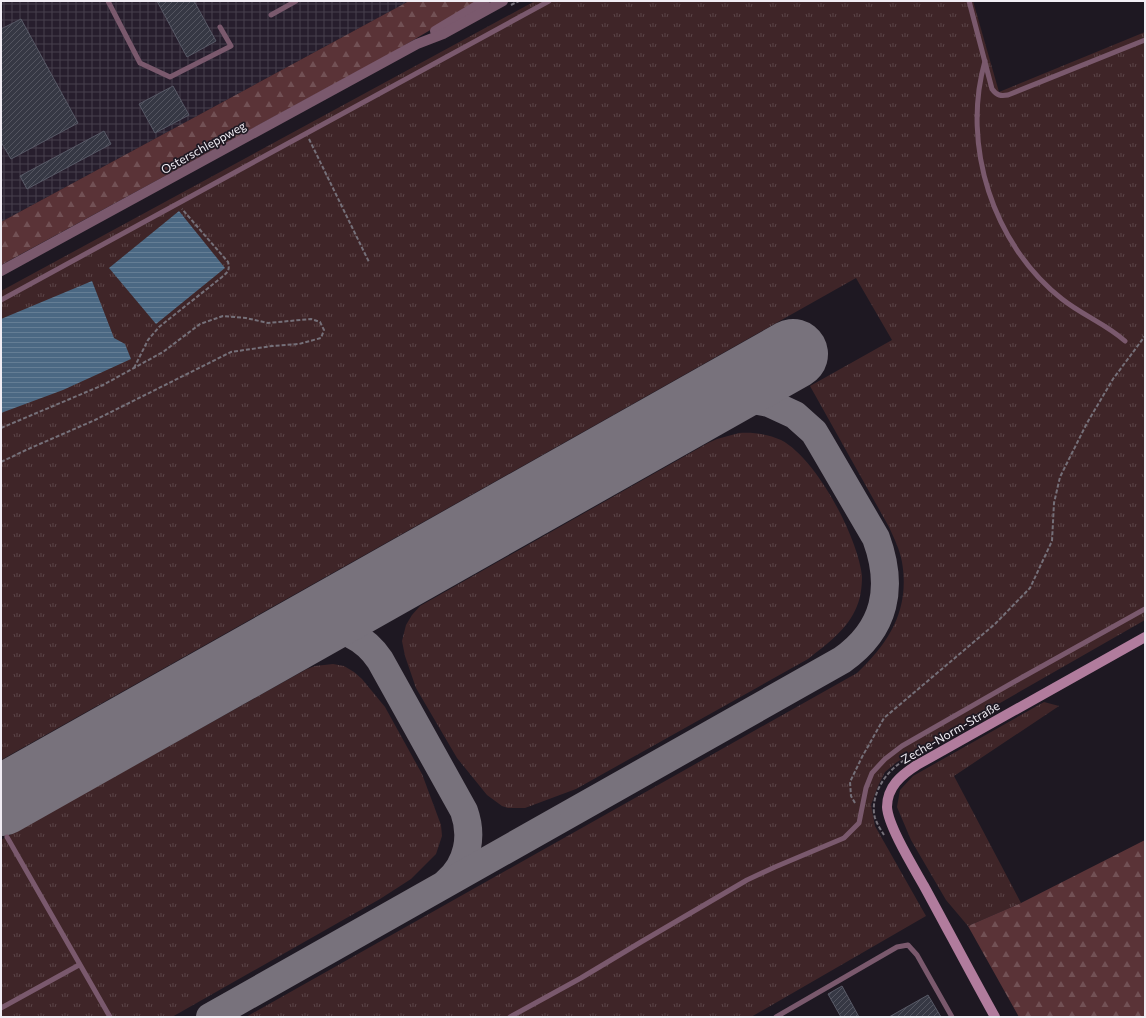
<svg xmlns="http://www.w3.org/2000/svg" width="1146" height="1018" font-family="Commissioner,sans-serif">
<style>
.industrial{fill:url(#industrial-grid)}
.grass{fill:url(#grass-tufts)}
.forest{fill:url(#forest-firs)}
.water{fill:url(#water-rules)}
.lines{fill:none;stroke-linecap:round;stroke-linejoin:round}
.taxiway{stroke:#78727c;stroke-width:28}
.runway{stroke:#78727c;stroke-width:70}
.building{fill:url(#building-hatch);stroke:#585a67}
.path{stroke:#757079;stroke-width:2;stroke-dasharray:4 2;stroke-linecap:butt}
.service{stroke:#7a596d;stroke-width:5}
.tertiary{stroke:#7a596d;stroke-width:10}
.secondary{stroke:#b17c9d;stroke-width:10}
.labels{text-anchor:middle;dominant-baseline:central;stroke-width:3.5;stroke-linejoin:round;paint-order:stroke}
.street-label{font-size:12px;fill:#f1edf4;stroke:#1e1822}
</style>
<defs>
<pattern id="industrial-grid" width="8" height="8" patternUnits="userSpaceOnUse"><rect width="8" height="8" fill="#271e2d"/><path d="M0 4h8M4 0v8" fill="none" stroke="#473f4c"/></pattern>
<pattern id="grass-tufts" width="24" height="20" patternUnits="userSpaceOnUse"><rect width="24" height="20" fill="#3f2528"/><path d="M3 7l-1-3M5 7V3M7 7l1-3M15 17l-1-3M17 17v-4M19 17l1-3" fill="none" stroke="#5b4548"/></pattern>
<pattern id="forest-firs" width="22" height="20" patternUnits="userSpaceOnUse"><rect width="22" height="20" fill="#5a3337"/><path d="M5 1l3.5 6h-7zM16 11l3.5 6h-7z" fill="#725155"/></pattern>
<pattern id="water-rules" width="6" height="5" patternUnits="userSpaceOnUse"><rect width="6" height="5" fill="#4b6883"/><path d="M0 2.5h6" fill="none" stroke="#657e95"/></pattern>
<pattern id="building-hatch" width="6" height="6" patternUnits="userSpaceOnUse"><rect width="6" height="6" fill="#363844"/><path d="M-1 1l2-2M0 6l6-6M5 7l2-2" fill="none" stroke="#545560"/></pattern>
</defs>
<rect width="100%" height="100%" fill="#1e1822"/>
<polygon class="industrial" points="1,1 409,1 1,222"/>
<g class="grass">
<path d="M535 1H973L999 92 1145 32V620L916 751 897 762 885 772 878 786 871 805 875 826 926 916 751 1017H246L857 673C890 642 910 609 902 562 900 550 894 538 889 527L810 386 892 340 856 278 1 760V291Z"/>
<path d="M739 433C753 432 768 434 781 440 816 458 858 537 862 576 862 585 861 597 857 606 848 629 827 644 808 659L576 789 525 808H508L502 806 487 795 457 758 416 688 405 656 402 641 406 625 412 615 420 606 708 443 717 439Z"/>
<polygon points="333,664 344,666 354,672 362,679 385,707 422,774 441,825 442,836 436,854 411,879 380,899 172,1017 1,1017 1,840 307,669 315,666"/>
<polygon points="1044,702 1059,706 954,776 1021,903 968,926 946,900 911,840 897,807 900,790 913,776"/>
</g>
<g class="forest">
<polygon points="409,1 479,1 395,51 1,265 1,222"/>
<polygon points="1145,840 1145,1017 1019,1017 968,926 1021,903"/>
</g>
<g class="water">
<polygon points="179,211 225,268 156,324 109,268"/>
<polygon points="92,281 114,338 125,344 131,359 63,390 1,413 1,319"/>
</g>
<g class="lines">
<g class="taxiway">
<path d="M285 642C294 637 303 632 313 630 340 623 366 639 380 660L464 811C473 836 468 864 447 882"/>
<path d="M210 1017 842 660C886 629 894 587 876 538L820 442 814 432 795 415 769 403 747 399 720 401 695 410"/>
</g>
<polyline class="runway" points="1,801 793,354"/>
</g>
<g class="building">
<polygon points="157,1 194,1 216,41 187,57"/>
<polygon points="21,19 78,123 11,159 1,142 1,29"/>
<polygon points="173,86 189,115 155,133 139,104"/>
<polygon points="104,131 111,144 27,189 20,176"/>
<polygon points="842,986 859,1017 841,1017 828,994"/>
<polygon points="928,995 941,1017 889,1017"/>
</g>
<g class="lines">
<g class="path">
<polyline points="511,5 519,1"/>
<polyline points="309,139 369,262"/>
<path d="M134 368 148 340 159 327 222 277C228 272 230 270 228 262L182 209"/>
<polyline points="1,428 103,385 163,352 200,324 223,316 246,318 268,323 311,319 320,322 324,330 321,338 299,344 272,346 231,352 95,420 26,450 1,462"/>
<polyline points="855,803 851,796 850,782 862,757 884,718 995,624 1030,588 1052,541 1054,503 1060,477 1087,423 1113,379 1145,336"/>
<path d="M884 835C881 830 877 824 875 818 869 796 886 770 905 760"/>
</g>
<g class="service">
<polyline points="108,1 140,63 170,77 231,46 220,27"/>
<path d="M969 1 992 89C997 96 1001 96 1008 95L1145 40"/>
<polyline points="271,15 296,1"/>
<path d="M985 61C961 145 993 245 1062 299 1082 315 1106 324 1125 341"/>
<polyline points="1,300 549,1"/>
<polyline points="7,837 110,1017"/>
<polyline points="1,1008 79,965"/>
<polyline points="510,1017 581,978 641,942 747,880 775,867 844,838 859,823 866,788 872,773 885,759 902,746 1021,678 1145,609"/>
<polyline points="776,1017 897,947 908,945 917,955 952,1017"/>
</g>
<g class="tertiary">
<polyline points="435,31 485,1"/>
<polyline points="1,271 417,44 443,34 503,1"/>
</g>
<path class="secondary" d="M995 1017C971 974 948 930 924 886 914 868 888 826 887 807 887 787 901 775 917 765L1145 637"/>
</g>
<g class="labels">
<g class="street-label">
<text transform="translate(203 147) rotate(-29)">Osterschleppweg</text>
<text transform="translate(950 732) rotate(-30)">Zeche-Norm-Straße</text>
</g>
</g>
<rect width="1146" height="1018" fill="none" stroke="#f1edf4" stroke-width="4"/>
</svg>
